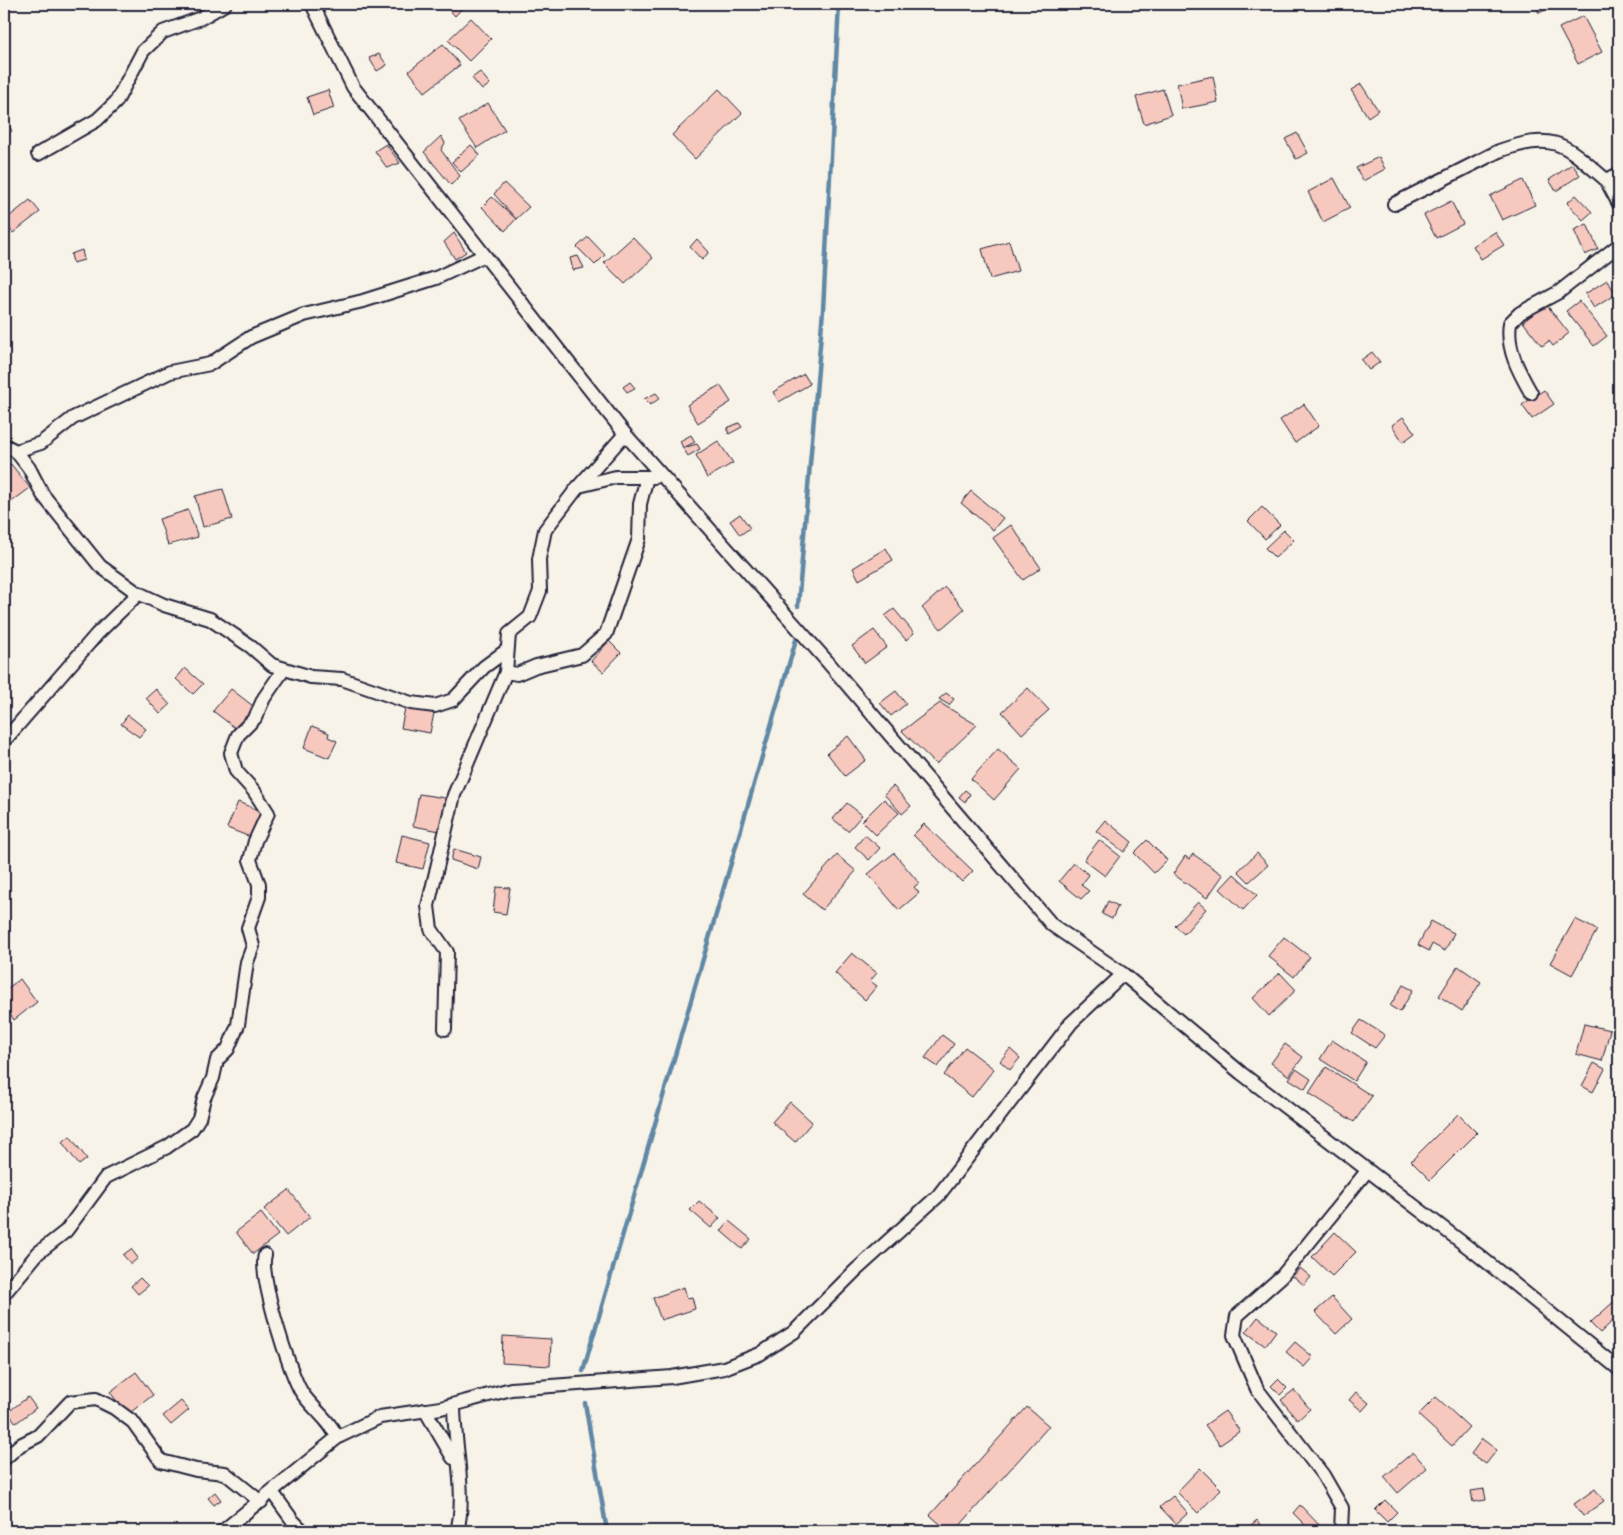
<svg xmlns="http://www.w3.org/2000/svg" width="1623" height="1535" font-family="Delius,sans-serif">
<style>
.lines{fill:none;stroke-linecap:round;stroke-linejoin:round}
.stream{stroke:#6088a5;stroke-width:4.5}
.building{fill:#f7c8be;stroke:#22223b}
.street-casing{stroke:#22223b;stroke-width:16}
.street{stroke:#f7f3e8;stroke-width:12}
</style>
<rect width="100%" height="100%" fill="#f7f3e8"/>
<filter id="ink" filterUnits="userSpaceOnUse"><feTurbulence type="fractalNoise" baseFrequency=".02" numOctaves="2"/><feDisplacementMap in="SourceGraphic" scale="10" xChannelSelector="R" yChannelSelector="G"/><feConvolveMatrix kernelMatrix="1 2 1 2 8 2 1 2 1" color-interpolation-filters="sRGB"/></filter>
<g filter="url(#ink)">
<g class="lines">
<g class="stream">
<polyline points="798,606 823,310 839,4"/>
<polyline points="583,1371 796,640"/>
<polyline points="585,1403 607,1531"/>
</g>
</g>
<g class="building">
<polygon points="444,4 466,4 455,16"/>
<polygon points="1535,4 1558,4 1539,13"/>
<polygon points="1583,16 1602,52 1578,64 1559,28"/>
<polygon points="471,18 491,39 469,61 448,40"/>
<polygon points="443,44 460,65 425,92 409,71"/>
<polygon points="379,54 387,65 377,71 369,58"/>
<polygon points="480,72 490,84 482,90 472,78"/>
<polygon points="1213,76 1218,102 1182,109 1177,84"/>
<polygon points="1361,84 1378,110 1368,117 1351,90"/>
<polygon points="719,89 742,113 695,159 672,135"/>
<polygon points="1163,89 1171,115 1144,124 1136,97"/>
<polygon points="328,90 334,108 313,115 307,97"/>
<polygon points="488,103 505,130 477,148 459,121"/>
<polygon points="4,116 12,131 4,136"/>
<polygon points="1297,133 1308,153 1296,159 1285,139"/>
<polygon points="441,136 445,143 441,150 460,176 451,185 424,152"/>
<polygon points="386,144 400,163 387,168 375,151"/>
<polygon points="471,145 480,155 461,172 452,162"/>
<polygon points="1379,157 1385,169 1363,181 1356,168"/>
<polygon points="1572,164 1580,175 1556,191 1549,180"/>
<polygon points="1334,178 1350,208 1323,222 1308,192"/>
<polygon points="1523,180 1535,205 1502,220 1490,196"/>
<polygon points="504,183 529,207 516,219 494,194"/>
<polygon points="1576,195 1592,212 1583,220 1567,203"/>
<polygon points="492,197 516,219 505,231 482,207"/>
<polygon points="30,200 40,212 13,233 4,221"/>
<polygon points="1451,201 1463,224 1436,238 1424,215"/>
<polygon points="1587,224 1598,249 1585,255 1574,230"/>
<polygon points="1495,232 1504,245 1481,259 1473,246"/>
<polygon points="454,233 466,252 455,259 444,242"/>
<polygon points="588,237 605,255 595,265 577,247"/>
<polygon points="633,237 653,258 625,284 604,263"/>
<polygon points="697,239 709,252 702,260 690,247"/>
<polygon points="1009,241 1018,271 990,279 982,249"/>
<polygon points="82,250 84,260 73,263 71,254"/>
<polygon points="578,256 584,268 573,270 570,258"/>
<polygon points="1607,280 1616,294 1594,308 1585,294"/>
<polygon points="1579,301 1607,336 1594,346 1566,311"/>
<polygon points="1546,304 1569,333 1553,346 1549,341 1542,346 1523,322"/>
<polygon points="1372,352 1380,362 1369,370 1361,360"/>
<polygon points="804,374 810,384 779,402 773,392"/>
<polygon points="630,382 635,388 627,392 623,387"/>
<polygon points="720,385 731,402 698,423 687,405"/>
<polygon points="1544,390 1554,404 1532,419 1522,405"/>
<polygon points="656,393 660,398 650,405 644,399"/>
<polygon points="1304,404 1319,426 1295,443 1280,420"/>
<polygon points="1403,417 1415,433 1403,442 1392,425"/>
<polygon points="739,423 742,427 729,434 727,428"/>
<polygon points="691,435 695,442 683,448 680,441"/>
<polygon points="718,441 733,463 707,478 696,455"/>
<polygon points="697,444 700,449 688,456 683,448"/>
<polygon points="11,464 30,488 10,503 4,495 4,469"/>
<polygon points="223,489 232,519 203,527 195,496"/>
<polygon points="971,491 1003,518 993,530 961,503"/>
<polygon points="1262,507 1280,525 1265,539 1248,521"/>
<polygon points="188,510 198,537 168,545 159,519"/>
<polygon points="740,514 750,528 740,535 730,521"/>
<polygon points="1011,525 1041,568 1023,580 993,538"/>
<polygon points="1284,530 1294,540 1275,558 1265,548"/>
<polygon points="886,548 893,560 859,580 853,568"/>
<polygon points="945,587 964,609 941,629 922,608"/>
<polygon points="894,609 914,633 906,640 885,616"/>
<polygon points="874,630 887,647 865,663 852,646"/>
<polygon points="609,641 621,653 603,672 591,661"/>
<polygon points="185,668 203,684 193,694 176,679"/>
<polygon points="1028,688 1049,710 1022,734 1002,712"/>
<polygon points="156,689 170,705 160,714 146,698"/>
<polygon points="231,689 257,709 239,731 213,711"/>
<polygon points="896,691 906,704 891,716 880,703"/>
<polygon points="946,693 954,699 949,705 939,699"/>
<polygon points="940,703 977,725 936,764 902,731"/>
<polygon points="405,708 434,713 430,733 401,728"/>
<polygon points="128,715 146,729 139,737 121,724"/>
<polygon points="312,726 329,733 328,737 337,741 329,758 304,748"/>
<polygon points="848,736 866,760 845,776 827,753"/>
<polygon points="998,749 1021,769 994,800 971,779"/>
<polygon points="893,786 911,806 902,814 884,794"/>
<polygon points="965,790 970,794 965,802 959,797"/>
<polygon points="419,794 445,798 440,831 413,826"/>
<polygon points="884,799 899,813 876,835 862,821"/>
<polygon points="238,802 263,812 253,838 227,828"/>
<polygon points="847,803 862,815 848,831 833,819"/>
<polygon points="1105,820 1132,842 1124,852 1096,831"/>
<polygon points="924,824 973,871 962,882 913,835"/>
<polygon points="402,835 430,842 423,869 396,863"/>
<polygon points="865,835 880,848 869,860 855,847"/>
<polygon points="1099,840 1120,856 1105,876 1084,860"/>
<polygon points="1147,840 1167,860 1154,873 1134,853"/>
<polygon points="454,849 481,857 478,869 451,860"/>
<polygon points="894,853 919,883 914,887 919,893 899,910 868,874"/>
<polygon points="1257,853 1268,865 1249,882 1238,871"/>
<polygon points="1193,854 1223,875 1207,898 1173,874 1185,856 1189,859"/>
<polygon points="837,855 856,871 822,910 803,894"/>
<polygon points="1074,863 1089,875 1081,885 1089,891 1081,899 1059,881"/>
<polygon points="1234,874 1257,895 1243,910 1220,889"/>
<polygon points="496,887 510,888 506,914 493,912"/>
<polygon points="1108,901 1118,906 1112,919 1102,914"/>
<polygon points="1198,902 1206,909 1184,934 1175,926"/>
<polygon points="1575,919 1597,930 1572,975 1550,963"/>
<polygon points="1431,921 1454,933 1445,951 1432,944 1429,951 1418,945"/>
<polygon points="1284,937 1310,957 1294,977 1268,956"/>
<polygon points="852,953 877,973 870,981 877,986 865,1000 835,973"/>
<polygon points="1458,966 1481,982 1462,1011 1439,996"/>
<polygon points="1280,973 1296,990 1269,1016 1253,998"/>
<polygon points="20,979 37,1002 14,1020 4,1006 4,991"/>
<polygon points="1403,985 1413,990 1400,1012 1390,1006"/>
<polygon points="1361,1020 1385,1035 1375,1048 1352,1033"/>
<polygon points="1584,1024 1610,1030 1602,1061 1576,1054"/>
<polygon points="942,1035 954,1044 938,1067 925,1058"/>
<polygon points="1332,1040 1366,1062 1354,1081 1320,1059"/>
<polygon points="1285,1044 1303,1057 1289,1076 1271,1063"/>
<polygon points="965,1047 994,1069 972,1097 944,1075"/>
<polygon points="1010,1049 1020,1058 1010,1070 1000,1061"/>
<polygon points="1594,1063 1605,1069 1593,1092 1582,1086"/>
<polygon points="1326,1067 1372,1096 1354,1122 1309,1093"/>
<polygon points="1296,1069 1311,1079 1305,1089 1289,1079"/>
<polygon points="790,1102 812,1122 795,1142 772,1122"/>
<polygon points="1458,1114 1477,1133 1430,1180 1411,1161"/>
<polygon points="70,1136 87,1159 79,1165 62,1142"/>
<polygon points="289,1190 310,1217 286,1236 264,1209"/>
<polygon points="699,1201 720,1218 711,1228 690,1210"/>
<polygon points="261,1213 278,1235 253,1254 236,1232"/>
<polygon points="729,1221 751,1239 742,1249 721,1231"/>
<polygon points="1335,1232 1356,1252 1332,1276 1312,1257"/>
<polygon points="131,1249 138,1258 131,1264 123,1255"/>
<polygon points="1300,1268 1311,1277 1304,1285 1293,1276"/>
<polygon points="140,1278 148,1286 138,1294 131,1286"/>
<polygon points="684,1287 687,1298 692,1297 695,1309 661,1320 653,1298"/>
<polygon points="1332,1297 1352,1319 1336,1334 1315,1312"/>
<polygon points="1619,1297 1619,1315 1600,1333 1590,1323"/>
<polygon points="1258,1317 1276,1331 1265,1346 1246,1332"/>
<polygon points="503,1336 551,1339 550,1366 502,1363"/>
<polygon points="1295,1342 1313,1357 1304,1367 1286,1352"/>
<polygon points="136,1372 153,1395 127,1415 110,1392"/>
<polygon points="1278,1379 1287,1388 1280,1395 1271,1386"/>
<polygon points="1294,1390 1310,1409 1298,1420 1281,1400"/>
<polygon points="1356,1392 1369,1403 1362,1411 1349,1400"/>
<polygon points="28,1397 36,1408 16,1423 8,1412"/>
<polygon points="1436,1397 1469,1427 1452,1446 1418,1415"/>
<polygon points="181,1401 189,1410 171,1425 163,1416"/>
<polygon points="1027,1407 1049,1426 955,1531 948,1531 930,1515"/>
<polygon points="1225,1411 1240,1431 1220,1445 1205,1425"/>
<polygon points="1482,1439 1497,1450 1486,1464 1471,1454"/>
<polygon points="1413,1452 1427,1468 1398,1493 1384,1477"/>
<polygon points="1200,1468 1221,1489 1198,1513 1177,1492"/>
<polygon points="1484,1489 1486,1500 1473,1502 1471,1491"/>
<polygon points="1595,1489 1604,1501 1583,1516 1574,1504"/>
<polygon points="215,1492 221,1500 214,1505 208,1498"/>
<polygon points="1173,1496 1188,1513 1176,1524 1160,1507"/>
<polygon points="1385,1500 1397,1512 1387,1522 1375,1510"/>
<polygon points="1300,1505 1323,1529 1321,1531 1311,1531 1293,1513"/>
<polygon points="1257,1520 1266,1531 1244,1531"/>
<polygon points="526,1524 528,1531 497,1531"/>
</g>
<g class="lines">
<defs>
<g id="street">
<polyline points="312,4 353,87 568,362 625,434 826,660 1052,925 1123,974 1241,1073 1477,1254 1619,1369"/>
<polyline points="38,154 97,120 116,102 143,51 163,32 201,18 225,4"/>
<polyline points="1606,180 1619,204"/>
<path d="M1394 204 1499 151C1556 131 1564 144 1606 180L1619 174"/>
<path d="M1531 393C1519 372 1506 349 1510 323L1520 313 1559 292 1619 245"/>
<polyline points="4,445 16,451 41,443 73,418 170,372 210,364 251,337 304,315 363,301 436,278 483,256"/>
<polyline points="16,451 29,468 43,495 100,566 136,592 164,605 210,619 250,646 272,665 311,677 342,679 411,703 435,706 453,700 484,667 507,650"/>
<polyline points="579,486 616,477 655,477"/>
<polyline points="506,672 517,674 536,666 582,655 606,634 639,539 640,504 647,477"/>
<polyline points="4,741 97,634 139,593"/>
<polyline points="445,1029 447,952 431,929 428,906 454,795 506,672 509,634 530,617 540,591 539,559 545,530 578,487 625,434"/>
<path d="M265 1255C258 1273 290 1375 302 1393 313 1409 331 1421 337 1438"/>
<polyline points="4,1294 38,1253 66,1231 106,1177 167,1147 192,1129 199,1118 204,1098 213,1078 217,1060 228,1049 238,1025 247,962 253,946 248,928 259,897 259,884 250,860 255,841 268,813 254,791 236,771 231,753 238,735 255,718 264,698 284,669"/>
<path d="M454 1405C454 1444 467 1495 457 1531"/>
<polyline points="425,1410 453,1458"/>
<polyline points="4,1459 20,1445 38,1436 70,1402 96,1399 114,1408 133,1422 161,1461 196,1470 225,1473 261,1502"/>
<polyline points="272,1492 293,1521 303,1531"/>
<polyline points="223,1531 338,1437 380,1417 441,1408 511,1389 672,1377 724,1368 760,1354 794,1332 855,1271 938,1196 1071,1023 1123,974"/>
<polyline points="1341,1531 1342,1508 1323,1475 1257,1389 1234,1335 1237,1316 1282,1276 1367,1171"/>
</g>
</defs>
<use href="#street" class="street-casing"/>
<use href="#street" class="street"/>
</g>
</g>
<rect width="1623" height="1535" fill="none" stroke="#f7f3e8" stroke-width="20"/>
<rect x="10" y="10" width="1603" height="1515" fill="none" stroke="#22223b" stroke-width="2" filter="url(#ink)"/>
</svg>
